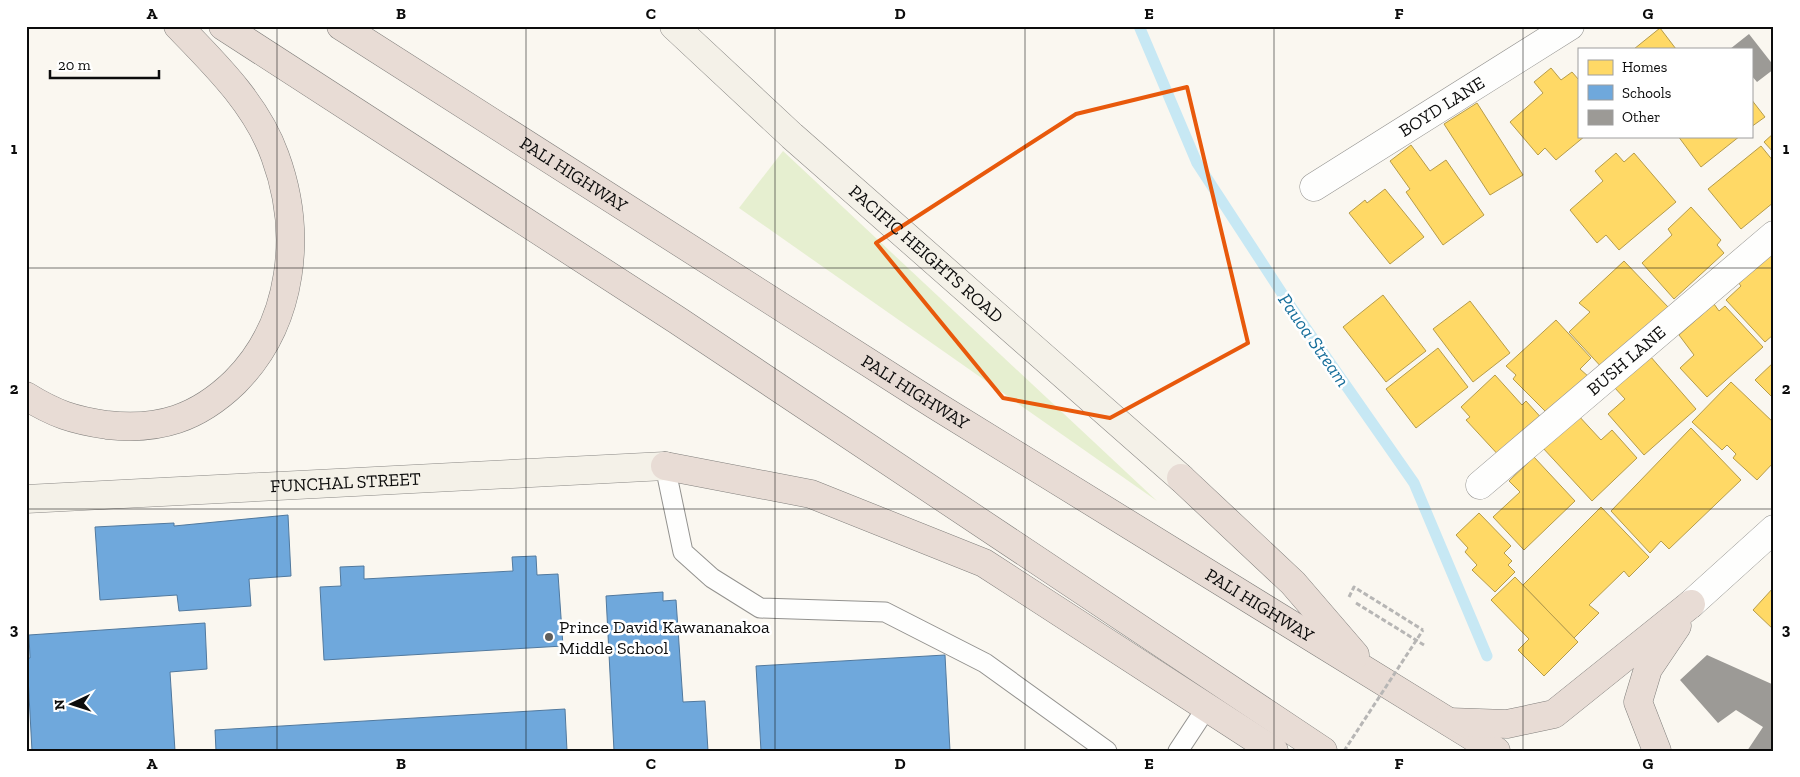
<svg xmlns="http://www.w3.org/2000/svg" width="1800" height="777" font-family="'Zilla Slab',serif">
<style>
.green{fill:#e6efd0}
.homes{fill:#ffd966;stroke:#b69c4b}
.schools{fill:#6fa8dc;stroke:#51799e}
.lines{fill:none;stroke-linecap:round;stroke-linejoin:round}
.stream{stroke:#c7e8f4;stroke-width:11}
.building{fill:#9c9a96}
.lane-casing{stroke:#93928f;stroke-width:21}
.street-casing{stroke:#93928f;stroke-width:29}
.secondary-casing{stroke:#8a8885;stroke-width:29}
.highway-casing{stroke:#807f7c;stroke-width:29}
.path{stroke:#b7b6b5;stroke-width:3;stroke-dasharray:5 2.5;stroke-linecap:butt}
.lane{stroke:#fefefd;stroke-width:19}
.street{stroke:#fefefd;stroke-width:28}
.secondary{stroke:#f4f1e8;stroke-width:28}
.highway{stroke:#e8dcd5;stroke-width:28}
.path-bridge{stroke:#b7b6b5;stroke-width:3;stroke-dasharray:5 2.5;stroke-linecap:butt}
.marked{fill:none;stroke:#e8590c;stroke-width:4;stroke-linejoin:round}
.grid{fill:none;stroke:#0c0c0c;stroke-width:1;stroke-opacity:0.55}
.poi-dot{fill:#5f5e5c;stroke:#fff;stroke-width:2}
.labels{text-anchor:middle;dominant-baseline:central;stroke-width:5;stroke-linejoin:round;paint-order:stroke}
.street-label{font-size:18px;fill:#0c0c0c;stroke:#fff}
.poi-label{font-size:18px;fill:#0c0c0c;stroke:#fff;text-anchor:start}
.water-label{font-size:19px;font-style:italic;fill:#186f9b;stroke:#fff}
.neatline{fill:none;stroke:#0c0c0c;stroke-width:2}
.grid-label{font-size:16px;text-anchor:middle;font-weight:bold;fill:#0c0c0c}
</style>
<rect width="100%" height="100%" fill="#faf7f0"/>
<polygon class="green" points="783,151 1157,501 739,208"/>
<g class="homes">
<polygon points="1660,28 1676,49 1634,49"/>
<polygon points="1551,68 1561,80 1572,72 1579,80 1579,136 1585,136 1556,160 1545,148 1538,155 1510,122 1543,93 1534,82"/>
<polygon points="1751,99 1765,117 1751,127"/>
<polygon points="1477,103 1523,175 1490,195 1444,124"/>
<polygon points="1774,133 1774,153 1764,142"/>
<polygon points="1678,136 1740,136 1701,167"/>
<polygon points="1411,145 1430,171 1446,160 1484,215 1443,245 1406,192 1410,189 1390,161"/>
<polygon points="1761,146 1774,162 1774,202 1741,229 1708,189"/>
<polygon points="1616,153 1624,162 1634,153 1676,202 1619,250 1606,235 1597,243 1570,210 1603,181 1595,171"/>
<polygon points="1385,189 1424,237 1390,264 1349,213 1365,200 1367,203"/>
<polygon points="1691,207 1721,240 1717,245 1724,253 1674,299 1642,263 1672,235 1668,229"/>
<polygon points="1774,249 1774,334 1765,342 1726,300 1741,286 1738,282"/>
<polygon points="1624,261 1669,308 1605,371 1569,332 1590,312 1579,303"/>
<polygon points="1383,295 1426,351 1386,382 1343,327"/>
<polygon points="1470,301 1510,353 1473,382 1433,329"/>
<polygon points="1714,304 1719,311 1725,306 1763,347 1707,397 1680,368 1694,355 1679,335"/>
<polygon points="1556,320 1591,358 1580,369 1589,377 1548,414 1513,379 1516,375 1506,366"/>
<polygon points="1438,348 1468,387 1416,428 1386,389"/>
<polygon points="1650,356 1696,409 1644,455 1608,414 1625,399 1614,387"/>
<polygon points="1774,362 1774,399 1755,380"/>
<polygon points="1495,375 1522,405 1526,401 1545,422 1503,460 1466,420 1470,417 1461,407"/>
<polygon points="1731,382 1774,423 1774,462 1757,480 1733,458 1736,454 1727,445 1722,450 1692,422"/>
<polygon points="1577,414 1601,440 1612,430 1637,458 1592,501 1542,447"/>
<polygon points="1691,428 1741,480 1669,549 1661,541 1650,553 1611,511"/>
<polygon points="1534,457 1575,501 1524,550 1493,517 1520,492 1509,481"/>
<polygon points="1601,507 1649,557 1629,577 1624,571 1589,605 1599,613 1574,638 1523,585"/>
<polygon points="1479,513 1511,546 1504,553 1512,561 1508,565 1515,572 1495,592 1472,570 1477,565 1465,552 1468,548 1456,535"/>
<polygon points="1515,577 1578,642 1544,676 1518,650 1529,639 1491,600"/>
<polygon points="1774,587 1774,630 1753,610"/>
</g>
<g class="schools">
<polygon points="288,515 291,576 249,579 251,606 179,611 177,595 100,600 95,527 174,523 174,526"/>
<polygon points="536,556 537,575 558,574 563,646 324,660 320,587 341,586 340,567 364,566 364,579 513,571 512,557"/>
<polygon points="663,592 663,601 676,600 683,702 705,701 708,751 614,751 606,596"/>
<polygon points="205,623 207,669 170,672 175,751 32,751 27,658 30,658 29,635"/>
<polygon points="945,655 950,751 761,751 756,666"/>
<polygon points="565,709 567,751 216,751 215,730"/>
</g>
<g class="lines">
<polyline class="stream" points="1139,26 1197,163 1289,304 1414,483 1487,656"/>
</g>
<g class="building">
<polygon points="1749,34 1774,66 1774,69 1757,82 1751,75 1751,49 1730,49"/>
<polygon points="1707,655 1774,685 1774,751 1747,751 1763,727 1736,710 1718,723 1680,680"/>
</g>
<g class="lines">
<defs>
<g id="lane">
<polyline points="665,466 683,552 712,578 760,608 885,612 985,663 1107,751"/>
<polyline points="1178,751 1207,707"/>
</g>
<g id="street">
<path id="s1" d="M1314 187 1570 26"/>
<path id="s2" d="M1480 485 1774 235"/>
<polyline points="1691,604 1774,529"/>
</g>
<g id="secondary">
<path id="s3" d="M674 26 792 136 1181 478"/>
<path id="s4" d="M26 499 665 466"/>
</g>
<g id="highway">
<polyline points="223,26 677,320 1323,751"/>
<path id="s5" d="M341 26 935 405 1496 751"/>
<path d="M26 396C55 414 73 420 107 425 159 431 198 418 235 382 294 323 303 232 275 156 257 105 215 64 178 26"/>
<polyline points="665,466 811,494 984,563 1274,751"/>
<polyline points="1181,478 1293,583 1355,655"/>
<polyline points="1450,722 1507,724 1554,714 1691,604"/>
<polyline points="1657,751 1638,702 1648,669 1677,626"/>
</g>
</defs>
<use href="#lane" class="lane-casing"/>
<use href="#street" class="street-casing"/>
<use href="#secondary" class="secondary-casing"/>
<use href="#highway" class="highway-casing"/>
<g class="path">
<polyline points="1349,597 1354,587 1423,630"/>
<polyline points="1356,603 1424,645"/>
</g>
<use href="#lane" class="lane"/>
<use href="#street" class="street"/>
<use href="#secondary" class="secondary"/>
<use href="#highway" class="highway"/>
<polyline class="path-bridge" points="1344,751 1423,630"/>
</g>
<path class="marked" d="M1187 87 1248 343 1110 418 1003 398 876 243 1076 114Z"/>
<path class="grid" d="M277 26V751M526 26V751M775 26V751M1025 26V751M1274 26V751M1523 26V751M26 268H1774M26 509H1774"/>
<circle class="poi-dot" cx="549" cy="637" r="5"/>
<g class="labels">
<g class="street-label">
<text stroke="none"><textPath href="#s1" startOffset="151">BOYD LANE</textPath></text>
<text stroke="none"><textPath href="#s5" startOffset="276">PALI HIGHWAY</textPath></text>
<text stroke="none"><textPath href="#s3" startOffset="340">PACIFIC HEIGHTS ROAD</textPath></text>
<text stroke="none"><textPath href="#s2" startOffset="192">BUSH LANE</textPath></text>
<text stroke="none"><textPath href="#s5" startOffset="681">PALI HIGHWAY</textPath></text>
<text stroke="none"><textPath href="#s4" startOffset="320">FUNCHAL STREET</textPath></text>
<text stroke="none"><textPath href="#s5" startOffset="1086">PALI HIGHWAY</textPath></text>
</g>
<g class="poi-label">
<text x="559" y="627">Prince David Kawananakoa<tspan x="559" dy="21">Middle School</tspan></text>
</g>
<g class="water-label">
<text transform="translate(1314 340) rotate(55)">Pauoa Stream</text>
</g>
</g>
<rect width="1800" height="777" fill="none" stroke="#ffffff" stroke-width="55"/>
<rect x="1578" y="48" width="175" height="90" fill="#ffffff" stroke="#9e9e9e"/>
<rect x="1588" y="60" width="25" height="15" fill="#ffd966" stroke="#9e9e9e"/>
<text x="1622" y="72" font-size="15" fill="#0c0c0c">Homes</text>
<rect x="1588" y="85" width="25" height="15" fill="#6fa8dc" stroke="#9e9e9e"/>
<text x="1622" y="98" font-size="15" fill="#0c0c0c">Schools</text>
<rect x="1588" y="110" width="25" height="15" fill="#9c9a96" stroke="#9e9e9e"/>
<text x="1622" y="122" font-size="15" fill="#0c0c0c">Other</text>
<g transform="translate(72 704) rotate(266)" stroke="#ffffff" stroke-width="4" paint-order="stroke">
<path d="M0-4L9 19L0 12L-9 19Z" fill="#0c0c0c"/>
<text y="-8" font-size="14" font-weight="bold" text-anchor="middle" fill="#0c0c0c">N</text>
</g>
<path d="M50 70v8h109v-8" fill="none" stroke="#0c0c0c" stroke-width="2.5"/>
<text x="58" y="70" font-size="15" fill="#0c0c0c" stroke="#ffffff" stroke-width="4" paint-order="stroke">20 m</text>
<rect x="28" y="28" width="1744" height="722" class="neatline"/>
<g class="grid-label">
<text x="152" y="19">A</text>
<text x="401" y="19">B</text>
<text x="651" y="19">C</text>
<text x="900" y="19">D</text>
<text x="1149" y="19">E</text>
<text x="1399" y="19">F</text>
<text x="1648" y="19">G</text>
<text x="14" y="154">1</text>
<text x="1786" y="154">1</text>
<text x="14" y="394">2</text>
<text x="1786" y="394">2</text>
<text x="14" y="635">3</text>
<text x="1786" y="635">3</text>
<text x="152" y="769">A</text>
<text x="401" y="769">B</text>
<text x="651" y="769">C</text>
<text x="900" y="769">D</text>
<text x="1149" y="769">E</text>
<text x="1399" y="769">F</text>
<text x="1648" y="769">G</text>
</g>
</svg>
